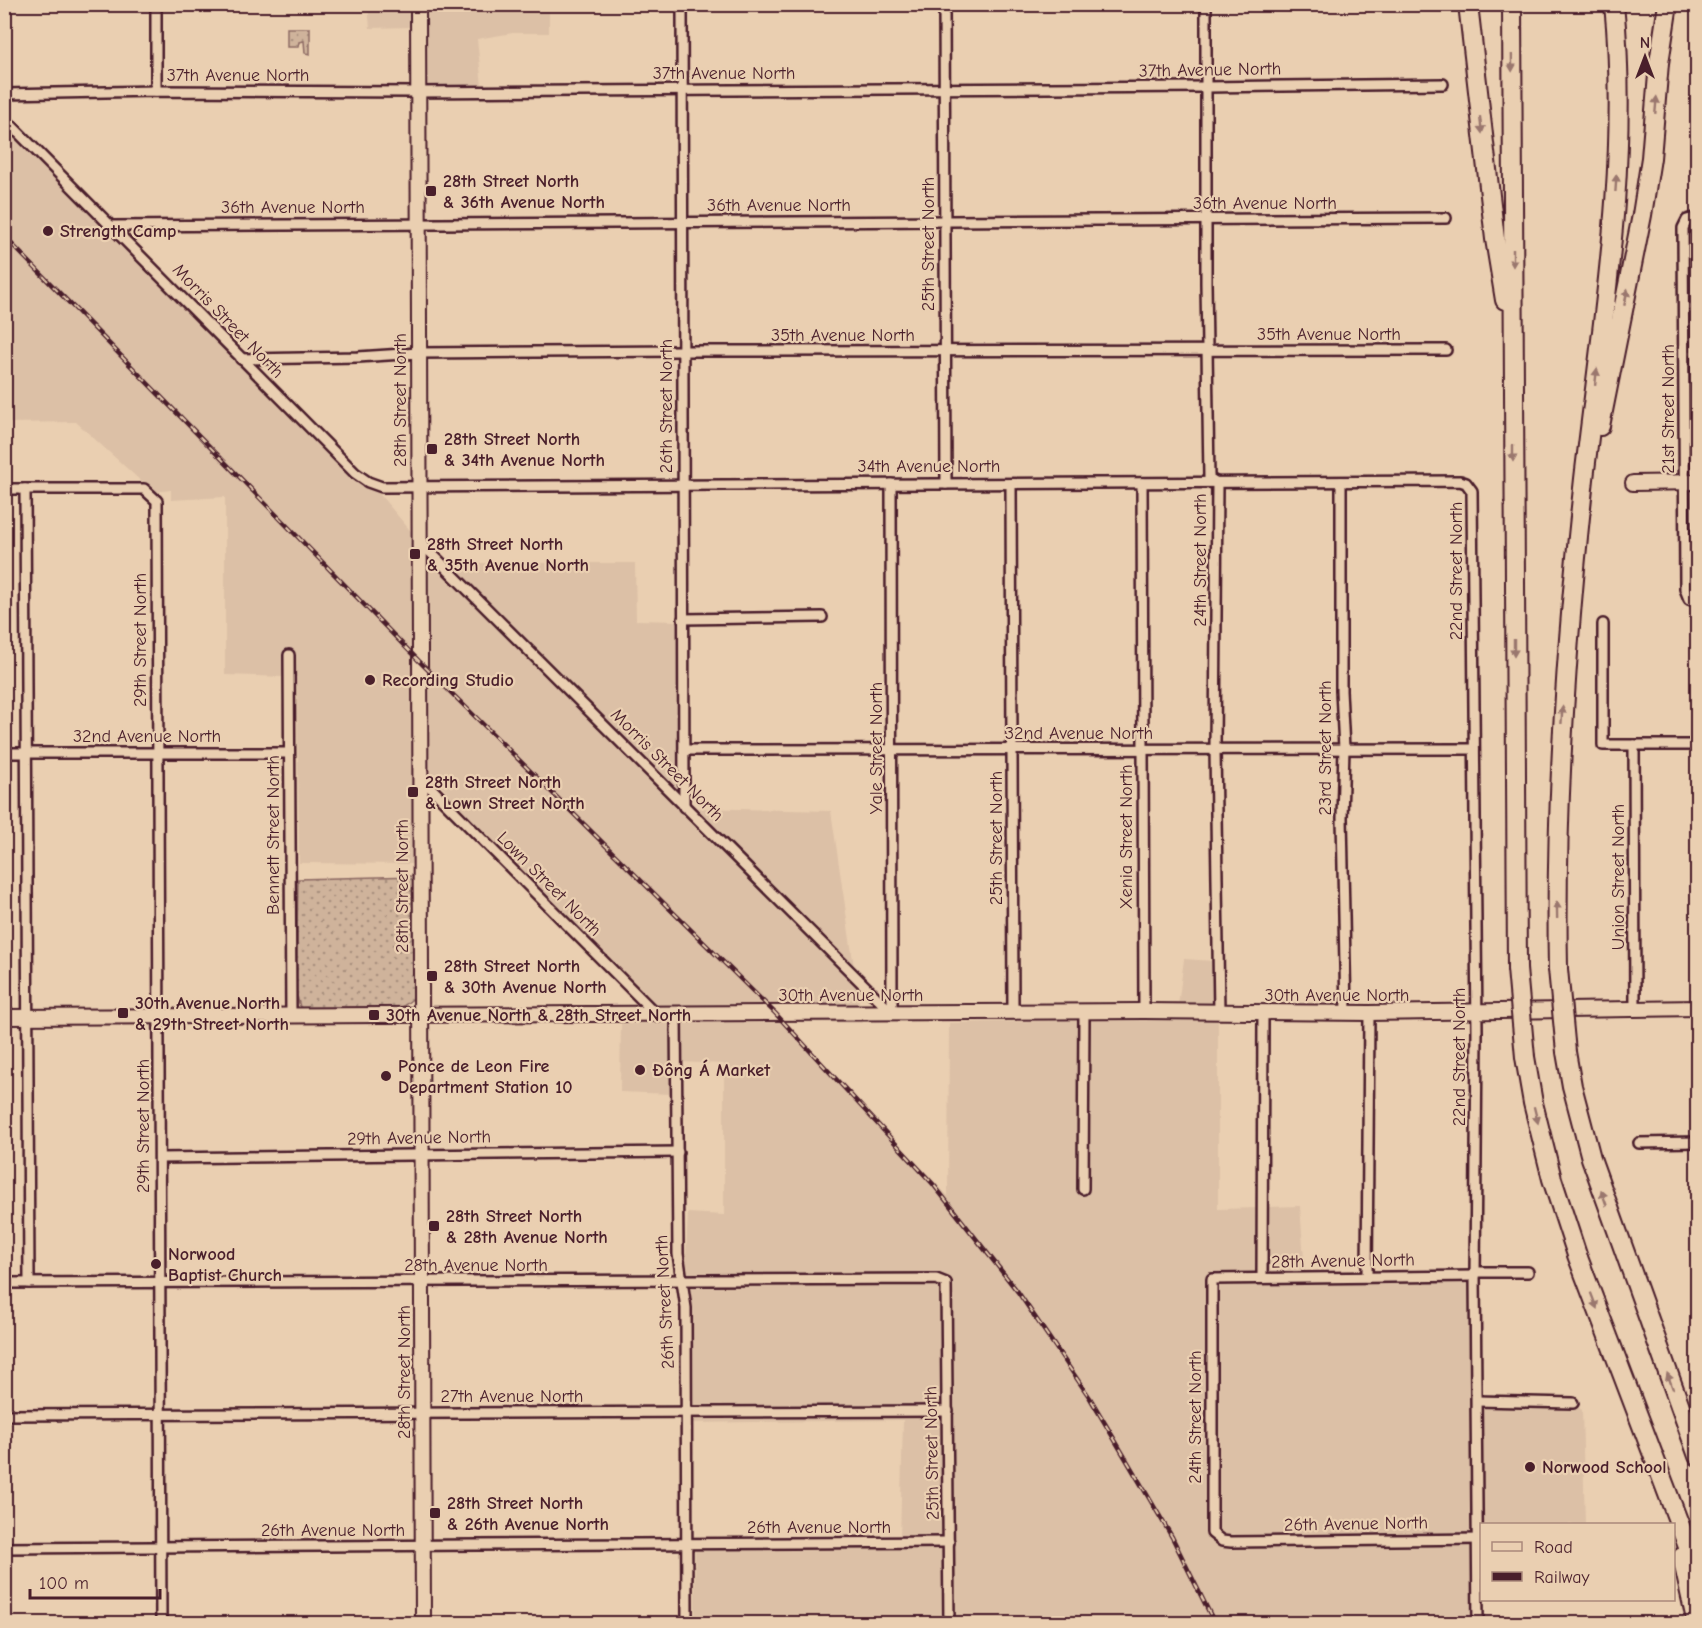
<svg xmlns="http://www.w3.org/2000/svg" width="1702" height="1628" font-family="'Comic Neue',sans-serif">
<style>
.built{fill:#dcc0a6}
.grass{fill:url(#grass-dots);stroke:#8c6963;stroke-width:1.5}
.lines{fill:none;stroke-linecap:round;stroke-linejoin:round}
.street-casing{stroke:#4a1f2b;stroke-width:14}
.secondary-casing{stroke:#4a1f2b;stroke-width:18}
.highway-casing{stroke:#4a1f2b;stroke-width:22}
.street{stroke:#eacfb1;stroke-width:9}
.secondary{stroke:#eacfb1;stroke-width:14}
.highway{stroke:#eacfb1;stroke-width:18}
.rail-casing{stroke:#4a1f2b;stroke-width:4.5}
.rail{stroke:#eacfb1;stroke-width:2;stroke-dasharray:7;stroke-linecap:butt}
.highway-bridge-casing{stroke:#4a1f2b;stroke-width:22;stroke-linecap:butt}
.highway-bridge{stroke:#eacfb1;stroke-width:18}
.oneway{fill:#9a776e}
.poi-dot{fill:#4a1f2b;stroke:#eacfb1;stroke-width:2}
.labels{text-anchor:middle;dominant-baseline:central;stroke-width:4.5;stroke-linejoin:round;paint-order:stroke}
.street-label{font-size:18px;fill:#4a1f2b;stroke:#eacfb1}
.poi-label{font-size:18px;font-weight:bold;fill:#4a1f2b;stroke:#eacfb1;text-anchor:start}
</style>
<defs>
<pattern id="grass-dots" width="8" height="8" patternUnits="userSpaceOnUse" patternTransform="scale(1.5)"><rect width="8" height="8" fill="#cfb39b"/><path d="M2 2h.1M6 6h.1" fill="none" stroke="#aa917f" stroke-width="1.8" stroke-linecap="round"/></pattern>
</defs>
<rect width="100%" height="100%" fill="#eacfb1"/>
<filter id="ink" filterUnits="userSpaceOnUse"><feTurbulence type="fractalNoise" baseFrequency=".0167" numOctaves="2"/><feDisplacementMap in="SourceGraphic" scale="12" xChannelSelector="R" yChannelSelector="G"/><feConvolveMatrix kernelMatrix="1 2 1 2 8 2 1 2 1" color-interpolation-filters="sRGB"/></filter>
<g filter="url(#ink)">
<g class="built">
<polygon points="368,5 413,5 413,27 370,28"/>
<polygon points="422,5 549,5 549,33 513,33 477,39 482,86 422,87"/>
<polygon points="4,125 108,228 108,231 111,231 236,361 236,364 239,364 352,477 366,486 376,490 414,535 413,542 414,544 415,775 414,777 415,779 416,864 299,863 297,677 294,677 294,650 285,650 285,677 225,675 225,497 171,500 171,490 155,492 149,484 143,483 76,422 5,423"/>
<polygon points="423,552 680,809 680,812 683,812 856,983 860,1008 657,1009 482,833 424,766"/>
<polygon points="448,563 635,563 636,620 679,621 680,795"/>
<polygon points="693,808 831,811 854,967 834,948"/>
<polygon points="1184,959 1213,961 1214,1007 1178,1006"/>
<polygon points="1218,1017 1218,1209 1258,1208 1258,1273 1207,1274 1208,1533 1210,1537 1219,1545 1234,1548 1474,1544 1473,1623 954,1623 952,1280 936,1274 685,1275 688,1213 724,1215 724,1064 680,1062 680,1019 861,1018 862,1023 784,1022 948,1196 949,1023 1080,1020 1079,1193 1087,1194 1089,1020"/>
<polygon points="621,1019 654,1019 656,1021 658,1019 671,1019 672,1094 620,1092"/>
<polygon points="1300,1206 1305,1273 1267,1273 1267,1207"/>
<polygon points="1471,1281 1473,1534 1231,1537 1224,1536 1217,1530 1216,1284"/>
<polygon points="935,1284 942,1287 944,1406 691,1407 690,1308 686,1285"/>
<polygon points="1477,1403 1573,1403 1582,1410 1585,1524 1478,1525"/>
<polygon points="944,1416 945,1537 900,1538 903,1420 691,1423 691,1417"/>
<polygon points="945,1547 945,1623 695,1624 695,1549"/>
</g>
<g class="grass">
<polygon points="287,28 310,28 310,54 305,53 304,41 299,42 298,47 287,47"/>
<polygon points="417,876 415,997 401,1008 308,1011 300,1007 296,992 298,879"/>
</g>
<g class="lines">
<defs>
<g id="street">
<polyline points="156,4 156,91"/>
<polyline points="682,4 684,807"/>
<polyline points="944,4 946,484"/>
<polyline points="1206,4 1206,283 1209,478 1217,483 1215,749 1219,1012"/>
<polyline points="4,94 156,91 417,92 1207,87 1443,84"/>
<polyline points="4,118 355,473 368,482 382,487 1460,481 1466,483 1472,491 1477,1033 1475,1276 1478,1624"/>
<polyline points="1698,217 1687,220 1683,228 1685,589 1689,599 1698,602"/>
<polyline points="113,226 1446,218"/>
<polyline points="241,359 358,357 418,353 682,351 1446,350"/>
<polyline points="1341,482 1341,691 1344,748 1342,818 1346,1013"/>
<polyline points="1142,483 1144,1011"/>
<polyline points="891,484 892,1013"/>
<polyline points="1011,484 1013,1012"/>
<polyline points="4,489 144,489 157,501 161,1624"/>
<polyline points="25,489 29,1283"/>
<polyline points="419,541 892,1013"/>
<polyline points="683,619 822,617"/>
<polyline points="1603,624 1603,745 1698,745"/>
<polyline points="289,655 291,1016"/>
<polyline points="1634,745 1635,1008"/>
<polyline points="684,750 1474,749"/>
<polyline points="4,753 289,753"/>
<polyline points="420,777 656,1014"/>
<polyline points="676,1014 678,1254 686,1308 687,1624"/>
<polyline points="1639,1143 1698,1142"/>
<polyline points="160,1158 678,1152"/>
<polyline points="1083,1189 1084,1011"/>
<polyline points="1475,1272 1528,1272"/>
<polyline points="1475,1276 1212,1279 1212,1533 1222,1541 1231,1542 1482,1539"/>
<polyline points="1367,1277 1369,1013"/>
<polyline points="1262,1278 1263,1013"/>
<polyline points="4,1283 936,1279 946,1283 949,1624"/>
<polyline points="1477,1401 1573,1403"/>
<polyline points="4,1415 948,1411"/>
<polyline points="4,1548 949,1542"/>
</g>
<g id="secondary">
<polyline points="418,4 423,1624"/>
<polyline points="1633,483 1698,482"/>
<polyline points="4,1017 1144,1011 1369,1013 1698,1008"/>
</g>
<g id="highway">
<polyline points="1468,4 1495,239 1505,300"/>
<polyline points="1512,4 1517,969"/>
<polyline points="1600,426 1642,215 1651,158 1659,63 1668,4"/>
<path d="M1558 969C1555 804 1566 643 1584 479 1602 322 1630 163 1614 4"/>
<polyline points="1566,1052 1572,1086 1591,1158 1698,1456"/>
<polyline points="1525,1057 1533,1103 1552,1179 1577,1255 1698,1573"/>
<polyline points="1682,1557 1697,1624"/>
</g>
</defs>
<use href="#street" class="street-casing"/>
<use href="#secondary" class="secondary-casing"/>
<use href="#highway" class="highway-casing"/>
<use href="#street" class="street"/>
<use href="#secondary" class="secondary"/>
<use href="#highway" class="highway"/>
<defs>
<polyline id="rail" points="4,236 419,661 775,1013 933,1184 1018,1292 1090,1398 1172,1537 1215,1624"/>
</defs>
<use href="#rail" class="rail-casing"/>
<use href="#rail" class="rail"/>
<defs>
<g id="highway-bridge">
<polyline points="1517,969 1525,1057"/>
<polyline points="1558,969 1566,1052"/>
</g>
</defs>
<use href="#highway-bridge" class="highway-bridge-casing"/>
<use href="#highway-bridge" class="highway-bridge"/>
</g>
<defs><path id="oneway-solid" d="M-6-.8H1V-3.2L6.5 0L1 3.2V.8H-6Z" transform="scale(1.5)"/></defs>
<g class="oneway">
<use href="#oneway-solid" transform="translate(1512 63) rotate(89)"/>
<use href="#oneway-solid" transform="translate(1656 105) rotate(-85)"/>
<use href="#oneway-solid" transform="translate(1481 125) rotate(83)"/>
<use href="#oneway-solid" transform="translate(1616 183) rotate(-86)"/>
<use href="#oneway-solid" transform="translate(1513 258) rotate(90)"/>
<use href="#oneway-solid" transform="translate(1626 297) rotate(-79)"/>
<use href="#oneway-solid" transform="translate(1596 377) rotate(-84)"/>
<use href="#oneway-solid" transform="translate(1513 453) rotate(90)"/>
<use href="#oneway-solid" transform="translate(1514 648) rotate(90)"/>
<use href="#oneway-solid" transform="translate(1562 715) rotate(-86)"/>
<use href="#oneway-solid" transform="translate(1557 910) rotate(-91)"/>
<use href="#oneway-solid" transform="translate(1536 1115) rotate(76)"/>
<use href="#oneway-solid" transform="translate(1604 1198) rotate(-109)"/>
<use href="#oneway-solid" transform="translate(1594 1301) rotate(69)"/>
<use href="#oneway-solid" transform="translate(1670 1381) rotate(-110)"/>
</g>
</g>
<g class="poi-dot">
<rect x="425" y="185" width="12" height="12" rx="3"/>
<circle cx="48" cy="231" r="6"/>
<rect x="426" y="443" width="12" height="12" rx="3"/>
<rect x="409" y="548" width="12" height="12" rx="3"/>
<circle cx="370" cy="680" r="6"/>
<rect x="407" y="786" width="12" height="12" rx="3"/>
<rect x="426" y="970" width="12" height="12" rx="3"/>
<rect x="117" y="1007" width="12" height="12" rx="3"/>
<rect x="368" y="1009" width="12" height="12" rx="3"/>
<circle cx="640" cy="1070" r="6"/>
<circle cx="386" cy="1076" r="6"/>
<rect x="428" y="1220" width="12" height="12" rx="3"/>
<circle cx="156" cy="1264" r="6"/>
<circle cx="1530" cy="1467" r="6"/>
<rect x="429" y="1507" width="12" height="12" rx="3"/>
</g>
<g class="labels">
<g class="street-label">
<text transform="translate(1210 70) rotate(-1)">37th Avenue North</text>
<text x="724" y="73">37th Avenue North</text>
<text x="238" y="75">37th Avenue North</text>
<text x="1265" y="203">36th Avenue North</text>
<text x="779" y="205">36th Avenue North</text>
<text x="293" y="207">36th Avenue North</text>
<text transform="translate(928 244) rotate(-90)">25th Street North</text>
<text transform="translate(228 321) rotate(46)">Morris Street North</text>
<text x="1329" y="334">35th Avenue North</text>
<text x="843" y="335">35th Avenue North</text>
<text transform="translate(400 400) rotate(-90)">28th Street North</text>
<text transform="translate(666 406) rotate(-90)">26th Street North</text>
<text transform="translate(1668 409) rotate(-90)">21st Street North</text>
<text x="929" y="466">34th Avenue North</text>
<text transform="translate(1200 560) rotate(-90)">24th Street North</text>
<text transform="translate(1456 571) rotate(-90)">22nd Street North</text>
<text transform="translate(140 640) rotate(-90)">29th Street North</text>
<text x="1079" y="733">32nd Avenue North</text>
<text x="147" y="736">32nd Avenue North</text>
<text transform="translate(876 748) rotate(-90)">Yale Street North</text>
<text transform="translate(1325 748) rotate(-90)">23rd Street North</text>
<text transform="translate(667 765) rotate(45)">Morris Street North</text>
<text transform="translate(273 835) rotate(-90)">Bennett Street North</text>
<text transform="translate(1126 837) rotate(-90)">Xenia Street North</text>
<text transform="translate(996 838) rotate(-90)">25th Street North</text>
<text transform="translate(1618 877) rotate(-90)">Union Street North</text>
<text transform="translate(549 884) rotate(45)">Lown Street North</text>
<text transform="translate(402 886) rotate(-90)">28th Street North</text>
<text x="851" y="995">30th Avenue North</text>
<text x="1337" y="995">30th Avenue North</text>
<text transform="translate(1459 1057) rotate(-90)">22nd Street North</text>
<text transform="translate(143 1126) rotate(-90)">29th Street North</text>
<text transform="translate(419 1138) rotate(-1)">29th Avenue North</text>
<text transform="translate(1343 1261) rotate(-1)">28th Avenue North</text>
<text x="476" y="1265">28th Avenue North</text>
<text transform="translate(665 1302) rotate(-93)">26th Street North</text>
<text transform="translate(404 1372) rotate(-90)">28th Street North</text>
<text x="512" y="1396">27th Avenue North</text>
<text transform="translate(1195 1417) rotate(-90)">24th Street North</text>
<text transform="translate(932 1453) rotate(-91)">25th Street North</text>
<text transform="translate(1356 1524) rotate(-1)">26th Avenue North</text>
<text x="819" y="1527">26th Avenue North</text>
<text x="333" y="1530">26th Avenue North</text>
</g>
<g class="poi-label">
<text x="443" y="181">28th Street North<tspan x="443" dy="21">&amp; 36th Avenue North</tspan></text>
<text x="60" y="231">Strength Camp</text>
<text x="444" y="439">28th Street North<tspan x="444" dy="21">&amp; 34th Avenue North</tspan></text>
<text x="427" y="544">28th Street North<tspan x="427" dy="21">&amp; 35th Avenue North</tspan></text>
<text x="382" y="680">Recording Studio</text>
<text x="425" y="782">28th Street North<tspan x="425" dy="21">&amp; Lown Street North</tspan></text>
<text x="444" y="966">28th Street North<tspan x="444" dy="21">&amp; 30th Avenue North</tspan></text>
<text x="135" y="1003">30th Avenue North<tspan x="135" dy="21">&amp; 29th Street North</tspan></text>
<text x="386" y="1015">30th Avenue North &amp; 28th Street North</text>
<text x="398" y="1066">Ponce de Leon Fire<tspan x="398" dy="21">Department Station 10</tspan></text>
<text x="652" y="1070">Đông Á Market</text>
<text x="446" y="1216">28th Street North<tspan x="446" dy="21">&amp; 28th Avenue North</tspan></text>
<text x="168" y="1254">Norwood<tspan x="168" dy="21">Baptist Church</tspan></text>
<text x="1542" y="1467">Norwood School</text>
<text x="447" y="1503">28th Street North<tspan x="447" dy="21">&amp; 26th Avenue North</tspan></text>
</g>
</g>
<rect width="1702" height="1628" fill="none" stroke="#eacfb1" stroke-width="24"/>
<rect x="12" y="12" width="1678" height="1604" fill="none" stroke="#4a1f2b" stroke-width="2" filter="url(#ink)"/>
<rect x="1480" y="1523" width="195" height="78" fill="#eacfb1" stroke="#aa897b" stroke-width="1.5"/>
<rect x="1492" y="1542" width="30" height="9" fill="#eacfb1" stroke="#aa897b" stroke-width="1.5"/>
<text x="1534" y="1553" font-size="18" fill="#4a1f2b">Road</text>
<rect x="1492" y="1572" width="30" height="9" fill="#4a1f2b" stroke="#aa897b" stroke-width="1.5"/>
<text x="1534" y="1583" font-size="18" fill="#4a1f2b">Railway</text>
<g transform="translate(1645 57)" stroke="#eacfb1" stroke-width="4.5" paint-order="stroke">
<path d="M0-4.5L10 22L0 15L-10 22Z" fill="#4a1f2b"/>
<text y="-9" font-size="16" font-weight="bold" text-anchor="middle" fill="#4a1f2b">N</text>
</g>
<path d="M30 1589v9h130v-9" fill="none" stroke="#4a1f2b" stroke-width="3"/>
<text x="39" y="1589" font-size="18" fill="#4a1f2b" stroke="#eacfb1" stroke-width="4.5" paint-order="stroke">100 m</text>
</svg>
